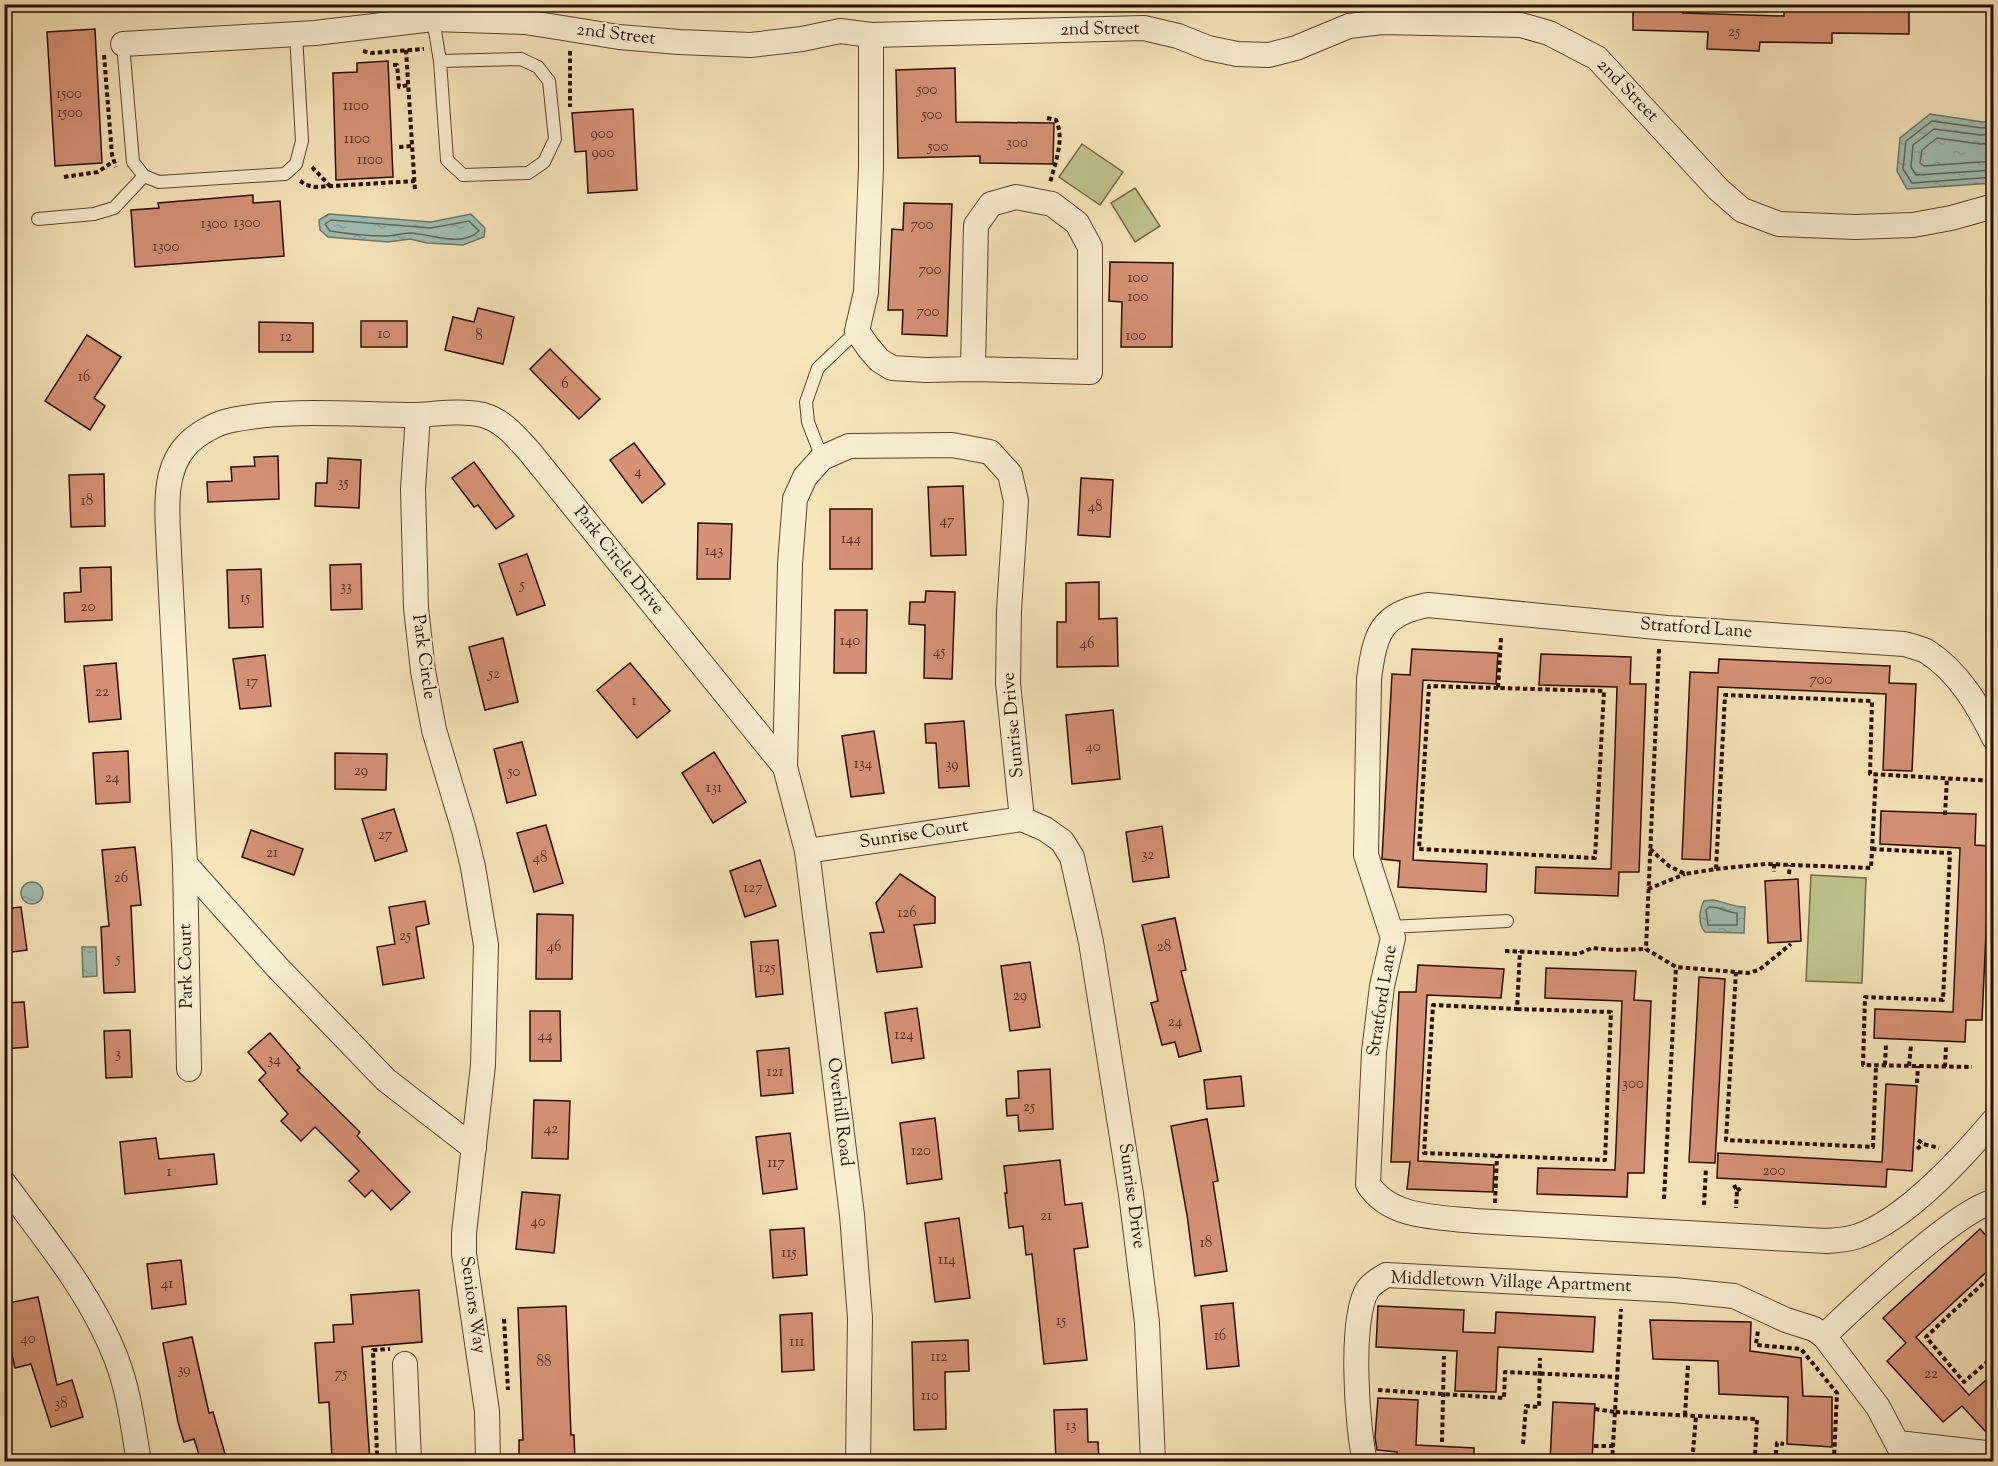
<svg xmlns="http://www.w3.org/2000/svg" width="1998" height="1466" font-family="'Sorts Mill Goudy',serif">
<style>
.park{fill:#bfc48d;stroke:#746847;stroke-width:1.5}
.water{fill:url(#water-ripples);stroke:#6f776c;stroke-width:1.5}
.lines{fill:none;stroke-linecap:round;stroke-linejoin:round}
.shore{stroke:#64655a;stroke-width:1.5}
.building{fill:#d79275;stroke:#2a0b01;stroke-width:1.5}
.lane-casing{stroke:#5d422f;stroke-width:14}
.street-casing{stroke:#5d422f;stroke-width:26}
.path{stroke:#2a0b01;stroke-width:4;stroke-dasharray:4.5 3;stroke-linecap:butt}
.lane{stroke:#f9efd2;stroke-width:12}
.street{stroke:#f9efd2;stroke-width:24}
.labels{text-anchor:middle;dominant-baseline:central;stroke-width:4.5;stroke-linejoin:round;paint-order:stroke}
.number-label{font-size:15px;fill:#552d1e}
.street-label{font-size:18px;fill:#2a0b01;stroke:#f9efd2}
</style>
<defs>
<pattern id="water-ripples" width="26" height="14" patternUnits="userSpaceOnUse" patternTransform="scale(1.5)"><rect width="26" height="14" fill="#9dbfb3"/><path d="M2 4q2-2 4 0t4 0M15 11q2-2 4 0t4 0" fill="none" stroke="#87a398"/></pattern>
</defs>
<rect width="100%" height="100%" fill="#f6e6b9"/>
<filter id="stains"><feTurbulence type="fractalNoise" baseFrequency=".00333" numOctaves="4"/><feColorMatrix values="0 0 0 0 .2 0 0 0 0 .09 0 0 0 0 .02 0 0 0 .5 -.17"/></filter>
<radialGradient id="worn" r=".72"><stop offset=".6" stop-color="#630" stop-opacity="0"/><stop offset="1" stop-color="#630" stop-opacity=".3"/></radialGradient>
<g class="park">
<polygon points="1082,144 1123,172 1100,205 1059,177"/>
<polygon points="1135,188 1160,226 1135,242 1111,203"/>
<polygon points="1811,875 1866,878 1862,983 1806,981"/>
</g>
<g class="water">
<polygon points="1930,114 1983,122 1993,121 1993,183 1907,189 1897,171 1900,138"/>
<polygon points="329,214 431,222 471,214 485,228 484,237 463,245 427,243 410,239 388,242 328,237 320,230 319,220"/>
<circle cx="32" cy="893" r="11"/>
<path d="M1713 900C1725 902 1733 907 1745 907L1744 933 1705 932C1698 924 1699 910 1704 901Z"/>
<polygon points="82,947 96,947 97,976 83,977"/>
</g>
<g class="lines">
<g class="shore">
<polyline points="1994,127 1982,128 1932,121 1906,141 1903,169 1912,183 1994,177"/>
<polyline points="1994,134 1981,135 1934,129 1913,145 1911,167 1916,175 1994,170"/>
<polyline points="1994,143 1980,144 1937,138 1922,150 1920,163 1924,166 1994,161"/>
<path d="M331 220 431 228 469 221 479 231C460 248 432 234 410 233 402 233 394 236 387 236 368 236 348 234 330 231L325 224Z"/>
<path d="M1709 907C1720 906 1727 913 1737 913V925H1708L1706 910Z"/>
</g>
</g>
<g class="building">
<polygon points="1633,4 1683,4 1683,13 1784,16 1784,7 1858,8 1858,4 1909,4 1909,34 1832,33 1832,43 1760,42 1759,51 1707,49 1708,32 1633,30"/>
<polygon points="95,29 102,163 55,166 47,32"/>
<polygon points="388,61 393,177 336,180 333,73 357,72 357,63"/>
<polygon points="955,68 956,122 1054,123 1053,164 980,163 980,156 898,158 896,70"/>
<polygon points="633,109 637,190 588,193 586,151 575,152 572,113"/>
<polygon points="253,195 253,203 280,201 284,256 135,267 131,210 159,208 158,203"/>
<polygon points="904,203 952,204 947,336 902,334 903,310 888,310 892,229 903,230"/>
<polygon points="1110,262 1173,263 1172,347 1121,347 1122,302 1109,301"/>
<polygon points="478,308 514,317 503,364 445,350 453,317 474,322"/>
<rect x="361" y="321" width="46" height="26"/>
<polygon points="259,322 313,323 313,352 259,352"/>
<polygon points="87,335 121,357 94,398 105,406 90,430 45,401"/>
<polygon points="550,349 600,399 579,419 530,369"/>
<polygon points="634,443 665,484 642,503 610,460"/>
<polygon points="278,456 279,499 208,502 207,482 232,481 231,467 255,466 254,457"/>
<polygon points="328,458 361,460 359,508 315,506 316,483 327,483"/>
<polygon points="474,462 514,516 496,529 478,505 474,507 452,478"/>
<polygon points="104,474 105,526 71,527 69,475"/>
<polygon points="1081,478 1113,480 1110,537 1078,535"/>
<polygon points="963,486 966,555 931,556 928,487"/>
<rect x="830" y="509" width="42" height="60"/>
<polygon points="698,523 732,524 730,579 697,579"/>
<polygon points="527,554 545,605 517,615 499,564"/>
<polygon points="361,564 362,609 331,610 330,565"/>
<polygon points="111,567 112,620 65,622 64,593 81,592 80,568"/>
<polygon points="261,569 263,627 229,628 227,570"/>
<polygon points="1099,582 1099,619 1117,618 1118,666 1057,667 1057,622 1066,622 1066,583"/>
<polygon points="926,591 955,592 952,679 924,678 925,625 909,624 910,602 925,602"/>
<polygon points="835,610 867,610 866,673 834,673"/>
<polygon points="503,638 518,702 485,710 469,647"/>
<polygon points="1412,649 1498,653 1496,684 1423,680 1413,860 1487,864 1486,892 1398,887 1400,861 1382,859 1392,674 1410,675"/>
<polygon points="1541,654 1631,657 1630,684 1646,684 1639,872 1619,872 1618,896 1535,893 1536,867 1611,869 1617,687 1539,685"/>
<polygon points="265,655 271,706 240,709 233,659"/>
<polygon points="1719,659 1890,666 1889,683 1916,684 1912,771 1883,770 1886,694 1718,687 1710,860 1682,859 1690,672 1718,673"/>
<polygon points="116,663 121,719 89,722 84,666"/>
<polygon points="630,663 670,711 637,738 597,690"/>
<polygon points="1113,710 1120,779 1072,784 1066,715"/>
<polygon points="964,721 969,786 939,788 936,743 926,743 925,724"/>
<polygon points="874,731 884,793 851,797 842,736"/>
<polygon points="522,742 536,795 507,803 494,749"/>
<polygon points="128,751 130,802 96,804 93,753"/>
<polygon points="714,752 746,802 713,823 682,773"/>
<polygon points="335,753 387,754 386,790 335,789"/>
<polygon points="394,809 407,851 375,861 362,819"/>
<polygon points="1881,811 1976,814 1975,845 1990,846 1982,1020 1966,1020 1965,1042 1874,1038 1875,1009 1953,1012 1960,848 1880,844"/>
<polygon points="546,825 563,883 534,892 517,833"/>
<polygon points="1162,826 1169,877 1133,882 1126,832"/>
<polygon points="251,830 303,849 294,875 242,857"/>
<polygon points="135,847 141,905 131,906 135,992 104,993 101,927 109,926 102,850"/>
<polygon points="760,860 776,906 745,917 730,871"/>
<polygon points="900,874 935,897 935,923 914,925 922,967 877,972 870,933 884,932 876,903"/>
<polygon points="1798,879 1801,941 1768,943 1765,881"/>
<polygon points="425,901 429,924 416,927 424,978 383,985 377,947 395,944 389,907"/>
<polygon points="21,907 27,950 4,953 4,909"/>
<polygon points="537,914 573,915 572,979 536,979"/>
<polygon points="1175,918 1186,970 1181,971 1201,1051 1179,1057 1175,1042 1162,1045 1151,1003 1158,1001 1142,925"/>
<polygon points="778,940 783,994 756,997 751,942"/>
<polygon points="1030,962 1040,1027 1010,1031 1001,966"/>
<polygon points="1418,965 1504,969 1501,998 1427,995 1418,1161 1494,1165 1493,1192 1407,1189 1410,1162 1391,1162 1399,992 1416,992"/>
<polygon points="1546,968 1636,971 1634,1000 1651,1001 1644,1173 1628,1173 1627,1197 1537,1194 1538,1168 1615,1170 1622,1001 1545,998"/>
<polygon points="1699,977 1725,979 1715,1163 1689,1162"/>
<polygon points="24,1002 28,1047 4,1049 4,1003"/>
<polygon points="917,1008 924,1058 892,1063 885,1013"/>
<polygon points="530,1011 560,1011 561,1061 530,1061"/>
<polygon points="130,1030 132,1077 106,1078 104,1031"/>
<polygon points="270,1033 300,1068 297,1070 360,1132 357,1136 410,1192 391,1210 372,1190 365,1197 349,1181 359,1171 315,1127 301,1141 281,1121 288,1114 259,1080 266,1073 248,1052"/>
<polygon points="789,1048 793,1093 761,1096 757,1051"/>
<polygon points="1050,1069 1053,1129 1019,1131 1018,1115 1007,1116 1006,1099 1019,1098 1018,1071"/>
<polygon points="1241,1076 1244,1106 1207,1109 1204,1080"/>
<polygon points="1886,1084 1917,1086 1912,1171 1887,1169 1886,1187 1717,1178 1718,1153 1882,1162"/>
<polygon points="534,1100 570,1101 568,1159 532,1158"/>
<polygon points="935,1118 942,1179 907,1184 900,1123"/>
<polygon points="1207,1119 1218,1181 1213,1182 1227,1271 1195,1276 1187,1215 1171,1126"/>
<polygon points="790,1133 797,1189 763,1194 756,1137"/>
<polygon points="156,1138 159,1159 214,1154 217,1184 125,1194 120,1142"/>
<polygon points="1060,1160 1065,1205 1082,1203 1088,1247 1074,1249 1087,1360 1044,1364 1032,1254 1026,1255 1023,1226 1009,1228 1005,1193 1007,1193 1004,1166"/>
<polygon points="522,1192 560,1195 554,1253 516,1249"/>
<polygon points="959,1218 970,1298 935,1302 925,1223"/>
<polygon points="804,1228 807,1275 773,1278 770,1230"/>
<polygon points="1980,1229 1994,1244 1994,1265 1916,1337 1969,1395 1994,1373 1994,1423 1985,1431 1962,1406 1943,1422 1887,1361 1906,1343 1883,1318"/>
<polygon points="181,1260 186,1304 152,1309 147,1264"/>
<polygon points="419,1290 422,1342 362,1347 370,1461 341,1461 341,1458 332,1458 329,1402 319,1403 315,1343 334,1342 333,1325 353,1324 351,1295"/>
<polygon points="38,1297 57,1385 72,1380 83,1417 51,1427 31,1364 15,1368 4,1318 4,1304"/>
<polygon points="1233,1303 1239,1366 1207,1369 1201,1306"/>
<polygon points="566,1306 571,1435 574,1435 575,1461 519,1461 519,1440 523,1440 518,1308"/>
<polygon points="1378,1306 1464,1310 1463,1332 1495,1333 1496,1312 1595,1317 1593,1352 1498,1347 1496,1392 1455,1391 1457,1351 1376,1347"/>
<polygon points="812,1313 814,1370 782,1372 780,1315"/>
<polygon points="1650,1320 1751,1322 1750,1351 1801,1358 1803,1396 1832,1397 1832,1447 1787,1444 1788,1397 1719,1394 1718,1361 1653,1359"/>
<polygon points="192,1337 209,1413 213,1412 227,1461 201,1461 194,1439 184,1442 178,1422 163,1343"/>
<polygon points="968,1340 969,1371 945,1372 946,1429 914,1430 912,1342"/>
<polygon points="1378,1398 1418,1400 1416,1445 1474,1448 1474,1461 1397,1461 1397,1452 1377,1450 1375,1437"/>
<polygon points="1553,1402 1595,1404 1592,1461 1550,1461"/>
<polygon points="1087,1409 1088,1442 1098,1442 1099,1461 1056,1461 1054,1410"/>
</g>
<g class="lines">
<defs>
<g id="lane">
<polyline points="433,19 440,61 447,160 463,175 528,173 544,162 555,139 549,81 538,67 521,59 440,61"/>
<polyline points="123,44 133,162 144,176 159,182 285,174 296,164 302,141 296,34"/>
<polyline points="38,219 94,214 114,208 144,176"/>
<polyline points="822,458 808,422 806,402 818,368 857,331"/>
<polyline points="1390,927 1507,921"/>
</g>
<g id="street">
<polyline points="871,35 871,168 866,292 857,331 868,347 879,360 892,368 926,370 973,369 976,225 991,204 1016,197 1052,204 1077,223 1090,247 1090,372 973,369"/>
<polyline points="123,44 315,33 433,19 525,22 619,37 679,42 751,45 802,39 840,31 871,35 1144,28 1178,36 1208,48 1237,54 1269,55 1296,48 1349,26 1382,22 1521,25 1549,33 1597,58 1718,189 1742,210 1779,224 1855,227 1913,225 1951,218 1994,206"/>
<polyline points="418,415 413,489 416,608 423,671 434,730 464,830 473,867 486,945 483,1065 464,1233 464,1254 487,1411 488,1462"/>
<path d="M1994 738C1978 705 1958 671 1926 651 1920 648 1911 646 1904 644L1667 628 1428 605C1380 614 1375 634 1369 679L1366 855 1393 938 1382 986 1374 1052 1368 1184C1390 1219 1439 1217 1476 1221L1826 1241C1836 1240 1848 1240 1858 1236 1905 1220 1962 1158 1994 1120"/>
<polyline points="1022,819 1045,829 1062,841 1072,857 1091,942 1131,1194 1147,1323 1153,1462"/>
<polyline points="807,851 1022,819"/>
<polyline points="185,864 277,967 386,1080 474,1148"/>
<path d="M189 1069 185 864 169 553C168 519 161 474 185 447 196 434 216 423 232 420 288 408 357 415 415 415 437 414 461 410 483 415 504 421 516 437 529 451L785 767"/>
<path d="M4 1183C45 1239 91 1293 116 1358 129 1391 133 1427 139 1462"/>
<path d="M1824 1336C1851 1310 1963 1204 1994 1202"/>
<polyline points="405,1364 409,1462"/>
<polyline points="1898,1443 1994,1454"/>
<polyline points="858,1462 860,1318 852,1215 807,851 785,767 790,564 795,499 805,477 822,458 849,446 952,445 990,452 1010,474 1016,501 1009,611 1008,683 1022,819"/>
<path d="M1365 1462C1357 1428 1349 1317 1368 1289 1372 1283 1380 1279 1386 1275L1674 1290 1734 1296 1786 1320 1814 1329 1824 1336 1878 1407 1907 1462"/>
</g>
</defs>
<use href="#lane" class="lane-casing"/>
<use href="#street" class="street-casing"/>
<g class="path">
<polyline points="406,50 415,191"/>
<polyline points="363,51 371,53 424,49"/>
<polyline points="570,51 570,107"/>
<polyline points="104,55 112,155 116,167"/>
<polyline points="393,65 397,65 399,87 408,85"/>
<path d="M1047 118 1056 120C1065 139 1055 163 1050 183"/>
<polyline points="399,147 412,146"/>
<polyline points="312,167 330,186"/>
<polyline points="64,177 98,172 114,161"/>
<polyline points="300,181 306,185 315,187 415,181"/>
<polyline points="1659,649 1646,949 1676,967 1748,973 1759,970 1791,944"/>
<polyline points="1498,688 1429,686 1419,849 1595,858 1604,691 1498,688 1501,638"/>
<polyline points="1945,815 1947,778"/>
<polyline points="1650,849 1669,866 1685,874 1716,869 1725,695 1872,701 1870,774 1994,781"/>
<polyline points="1872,849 1950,853 1943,1000 1865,997 1863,1065 1972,1067"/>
<polyline points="1774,864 1774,872"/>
<polyline points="1716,869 1766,864 1871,868 1876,774"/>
<polyline points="1789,874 1790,865"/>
<polyline points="1648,889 1685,874"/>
<polyline points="1505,951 1578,954 1592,948 1616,950 1646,949"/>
<polyline points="1736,972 1726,1140 1873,1147 1876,1065"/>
<polyline points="1517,1009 1611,1012 1605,1160 1424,1153 1433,1005 1517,1009 1520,951"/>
<polyline points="1885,1065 1886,1043"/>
<polyline points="1909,1066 1911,1045"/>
<polyline points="1945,1067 1946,1047"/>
<polyline points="1917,1083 1918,1066"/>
<polyline points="1918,1140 1923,1144 1939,1148"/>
<polyline points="1917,1149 1923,1144"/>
<polyline points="1734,1185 1737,1191 1736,1208"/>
<polyline points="1737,1191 1742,1187"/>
<polyline points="1664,1199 1676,967"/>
<polyline points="1495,1203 1497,1156"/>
<polyline points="1704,1205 1706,1168"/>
<polyline points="1994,1273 1926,1337 1964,1382 1994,1356"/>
<polyline points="504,1319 508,1390"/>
<polyline points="1617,1379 1621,1309"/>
<polyline points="1378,1390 1504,1398 1505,1372 1617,1377 1615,1412 1757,1419 1755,1456 1834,1459 1837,1393 1801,1349 1756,1345 1758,1330"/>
<polyline points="1595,1409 1615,1412"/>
<polyline points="1685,1415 1688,1364"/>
<polyline points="1442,1442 1444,1356"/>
<polyline points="1523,1444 1526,1406 1539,1407 1540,1358"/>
<polyline points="1594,1446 1613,1446"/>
<polyline points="1693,1452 1696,1416"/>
<polyline points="1834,1459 1856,1462"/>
<polyline points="380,1462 377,1454 373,1350 390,1349"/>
<polyline points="1612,1462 1615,1411"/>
<polyline points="1775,1462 1777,1443 1784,1444"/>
</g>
<use href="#lane" class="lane"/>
<use href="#street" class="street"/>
</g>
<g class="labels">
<g class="number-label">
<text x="1734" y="32">25</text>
<text x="927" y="90">500</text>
<text x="69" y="94">1500</text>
<text x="356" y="106">1100</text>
<text x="70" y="113">1500</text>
<text x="932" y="115">500</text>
<text x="602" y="134">900</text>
<text x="357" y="139">1100</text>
<text x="1017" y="143">300</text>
<text x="938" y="147">500</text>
<text x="603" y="153">900</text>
<text x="370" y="160">1100</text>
<text x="247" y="223">1300</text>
<text x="214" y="224">1300</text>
<text x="922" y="225">700</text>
<text x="166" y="247">1300</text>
<text x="930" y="270">700</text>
<text x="1138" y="278">100</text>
<text x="1138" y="297">100</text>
<text x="928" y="312">700</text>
<text x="384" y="334">10</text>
<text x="479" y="336">8</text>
<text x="1136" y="336">100</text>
<text x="286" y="337">12</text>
<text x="84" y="377">16</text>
<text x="565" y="384">6</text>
<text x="638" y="472">4</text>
<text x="343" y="483">35</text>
<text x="87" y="501">18</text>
<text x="1095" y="507">48</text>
<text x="947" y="521">47</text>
<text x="851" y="539">144</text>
<text x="714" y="551">143</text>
<text x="522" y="585">5</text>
<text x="346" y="587">33</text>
<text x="245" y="598">15</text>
<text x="88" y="607">20</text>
<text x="850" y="641">140</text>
<text x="1087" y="644">46</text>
<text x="939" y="652">45</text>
<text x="494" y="674">52</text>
<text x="1821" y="680">700</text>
<text x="252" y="682">17</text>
<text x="102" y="692">22</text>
<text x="634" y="701">1</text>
<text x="1093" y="747">40</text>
<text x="863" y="764">134</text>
<text x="952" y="765">39</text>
<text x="361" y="771">29</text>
<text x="514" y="772">50</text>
<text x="112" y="778">24</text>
<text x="714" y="788">131</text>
<text x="385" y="835">27</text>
<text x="272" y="853">21</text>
<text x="1148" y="855">32</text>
<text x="540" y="858">48</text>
<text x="121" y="878">26</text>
<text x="753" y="888">127</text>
<text x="907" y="913">126</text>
<text x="405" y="936">25</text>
<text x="554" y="947">46</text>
<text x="1164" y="947">28</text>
<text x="118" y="959">5</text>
<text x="767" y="968">125</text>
<text x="1020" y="996">29</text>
<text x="1175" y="1022">24</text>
<text x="904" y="1035">124</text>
<text x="545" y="1036">44</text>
<text x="118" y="1054">3</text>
<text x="274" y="1060">34</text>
<text x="775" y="1072">121</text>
<text x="1633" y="1084">300</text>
<text x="1029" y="1107">25</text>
<text x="551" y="1129">42</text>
<text x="921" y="1151">120</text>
<text x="776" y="1163">117</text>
<text x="1774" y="1171">200</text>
<text x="169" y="1172">1</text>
<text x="1046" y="1216">21</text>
<text x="538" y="1222">40</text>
<text x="1206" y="1243">18</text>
<text x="789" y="1253">115</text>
<text x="947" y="1260">114</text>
<text x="167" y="1284">41</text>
<text x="1061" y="1321">15</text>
<text x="1220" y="1336">16</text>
<text x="28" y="1339">40</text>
<text x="797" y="1342">111</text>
<text x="939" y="1357">112</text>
<text x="544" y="1362">88</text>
<text x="184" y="1370">39</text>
<text x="341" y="1374">75</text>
<text x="1931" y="1374">22</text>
<text x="930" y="1396">110</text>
<text x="61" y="1404">38</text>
<text x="1071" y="1426">13</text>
</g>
<g class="street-label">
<text transform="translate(1100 30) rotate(-1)">2nd Street</text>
<text transform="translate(616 35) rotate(7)">2nd Street</text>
<text transform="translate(1627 91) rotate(46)">2nd Street</text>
<text transform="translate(618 561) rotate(51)">Park Circle Drive</text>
<text transform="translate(1696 629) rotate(4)">Stratford Lane</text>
<text transform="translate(423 657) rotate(82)">Park Circle</text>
<text transform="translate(1014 725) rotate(-95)">Sunrise Drive</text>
<text transform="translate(914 835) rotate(-9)">Sunrise Court</text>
<text transform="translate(187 966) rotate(-91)">Park Court</text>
<text transform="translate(1383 1001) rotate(-81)">Stratford Lane</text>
<text transform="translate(839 1112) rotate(83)">Overhill Road</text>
<text transform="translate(1131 1196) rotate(82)">Sunrise Drive</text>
<text transform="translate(1511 1283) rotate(2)">Middletown Village Apartment</text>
<text transform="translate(472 1305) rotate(82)">Seniors Way</text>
</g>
</g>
<rect width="1998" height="1466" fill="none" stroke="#f6e6b9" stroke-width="24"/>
<rect x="6" y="6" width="1986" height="1454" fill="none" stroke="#2a0b01" stroke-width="3"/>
<rect x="12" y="12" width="1974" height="1442" fill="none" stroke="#2a0b01" stroke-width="1.5"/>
<rect width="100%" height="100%" filter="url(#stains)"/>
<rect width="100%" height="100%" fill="url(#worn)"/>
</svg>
